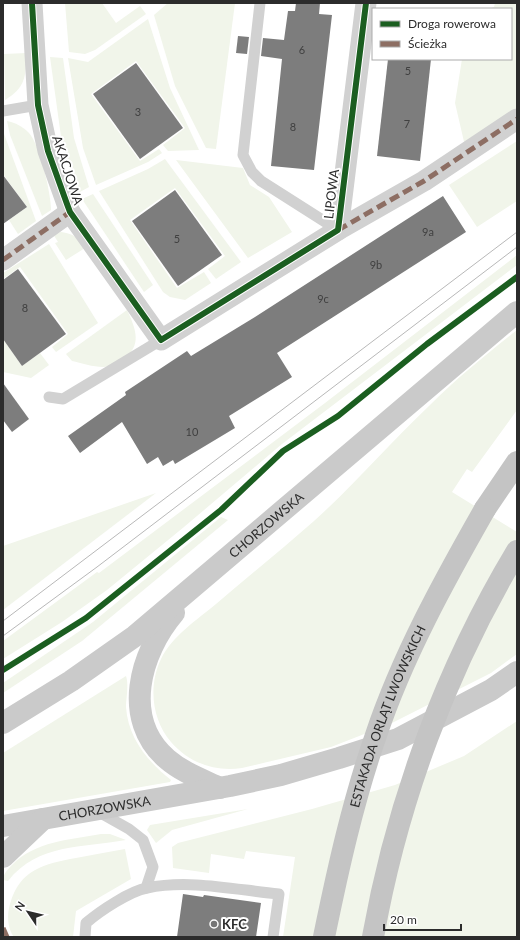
<svg xmlns="http://www.w3.org/2000/svg" width="520" height="940" font-family="Lato,sans-serif">
<style>
.green{fill:#f1f5ea}
.building{fill:#7d7d7d}
.lines{fill:none;stroke-linecap:round;stroke-linejoin:round}
.lane{stroke:#d1d1d1;stroke-width:11}
.street{stroke:#d1d1d1;stroke-width:21}
.secondary{stroke:#cacaca;stroke-width:22}
.primary{stroke:#c4c4c4;stroke-width:22}
.tram{stroke:#b8b8b8;stroke-width:1}
.primary-bridge{stroke:#c4c4c4;stroke-width:22}
.quiet{stroke:#8d6e63;stroke-width:5;stroke-dasharray:10 5;stroke-linecap:butt}
.cycleway-casing{stroke:#fff;stroke-width:8}
.cycleway{stroke:#1b5e20;stroke-width:6}
.poi-dot{fill:#767676;stroke:#fff;stroke-width:1.5}
.labels{text-anchor:middle;dominant-baseline:central;stroke-width:4;stroke-linejoin:round;paint-order:stroke}
.number-label{font-size:11px;fill:#404040}
.street-label{font-size:13px;fill:#2c2c2c;stroke:#fff}
.poi-label{font-size:13px;font-weight:bold;fill:#2c2c2c;stroke:#fff;text-anchor:start}
</style>
<rect width="100%" height="100%" fill="#fff"/>
<g class="green">
<polygon points="65,3 102,3 116,23 140,6 146,14 95,50 85,54 69,52"/>
<polygon points="168,3 235,3 216,149 206,148 175,86 154,15"/>
<polygon points="495,3 517,3 517,111 465,146 455,103 462,59 511,59 511,9 489,9 494,7"/>
<polygon points="148,19 170,88 199,150 168,151 163,145 185,128 136,61 91,94 140,161 159,149 162,153 148,162 96,185 83,148 68,58 88,62"/>
<path d="M26 53C26 76 26 87 5 100L4 54Z"/>
<polygon points="50,57 63,58 74,138 89,187 78,193 63,151"/>
<path d="M7 121C16 123 22 126 29 133 40 145 51 194 51 210L42 216 10 135Z"/>
<polygon points="3,131 36,221 18,234 9,220 27,207 3,174"/>
<polygon points="517,141 517,201 477,227 449,185"/>
<polygon points="165,159 241,262 216,279 208,269 225,256 175,188 130,220 177,288 204,272 211,283 185,300 170,297 163,292 99,191 148,169"/>
<polygon points="176,160 243,168 250,185 269,197 292,232 248,258"/>
<polygon points="93,194 153,285 144,292 82,199"/>
<path d="M61 232C73 234 79 237 85 248L66 260 55 243 58 242 53 234Z"/>
<polygon points="49,244 98,323 56,352 52,347 68,334 20,267 3,279 3,273"/>
<polygon points="517,255 517,265 282,444 184,527 107,590 62,622 3,659 3,641 97,572 99,573 325,403"/>
<path d="M127 310C136 329 143 347 122 359 116 363 111 367 103 367 93 367 81 363 72 361L66 354Z"/>
<path d="M517 330V410L472 472 467 469 452 492 517 532V654L491 673 390 724 331 747 242 768C215 772 189 763 171 742 152 720 148 686 161 659 172 636 197 620 216 604 249 576 282 549 314 521 355 484 390 443 430 405 457 378 487 354 517 330Z"/>
<polygon points="3,339 22,366 40,353 49,365 31,378 3,372"/>
<polygon points="156,493 3,610 3,546"/>
<polygon points="221,517 228,520 82,641 3,693 3,683 93,622"/>
<path d="M126 676C129 684 126 699 126 707 128 738 148 762 171 780L170 782 3 811V753Z"/>
<polygon points="517,721 517,937 283,937 295,857 246,851 244,859 211,854 209,873 173,868 172,847 178,843 312,809 395,785 464,756"/>
<polygon points="248,809 172,830 156,843 147,830 150,825"/>
<path d="M101 834H110L126 840C82 848 38 843 8 881L3 880C3 874 8 869 12 865 35 841 70 840 101 834Z"/>
<path d="M125 849 131 879 76 911 73 937H14C7 928 7 914 10 904 20 869 44 864 76 858 92 855 108 852 125 849Z"/>
</g>
<g class="building">
<polygon points="296,3 320,3 319,14 332,15 314,170 271,166 282,59 261,56 263,38 284,40 288,11 295,11"/>
<polygon points="238,36 249,37 247,54 236,53"/>
<polygon points="388,59 431,59 420,161 377,156"/>
<polygon points="136,63 183,128 140,159 93,94"/>
<polygon points="3,175 27,207 3,224"/>
<polygon points="175,190 222,255 178,286 132,221"/>
<polygon points="443,196 466,232 277,353 292,377 229,416 235,428 175,464 173,460 163,466 158,457 147,464 122,422 80,453 68,436 126,395 125,392 187,351 191,356 255,317"/>
<polygon points="18,269 66,334 22,366 3,339 3,280"/>
<polygon points="3,383 29,419 12,432 3,420"/>
<polygon points="183,894 203,897 204,895 261,903 256,937 177,937"/>
</g>
<g class="lines">
<g class="lane">
<polyline points="260,3 243,155 252,172 261,181 338,230"/>
<polyline points="3,111 38,105"/>
<polyline points="49,397 63,399 161,340"/>
<polyline points="97,811 129,829 143,840 153,867 146,888"/>
<path d="M85 937 86 923C100 911 130 891 147 888 190 879 236 890 279 894L273 937"/>
</g>
<g class="street">
<polyline points="32,3 38,105 48,151 67,204 70,212 161,340 338,230 366,3"/>
<polyline points="338,230 424,181 517,119"/>
<polyline points="3,260 70,212"/>
</g>
<g class="secondary">
<path d="M174 613C140 653 121 719 167 759 182 772 201 779 220 788"/>
<path id="s1" d="M3 723 71 681 135 636 517 312"/>
<path id="s2" d="M3 826 230 786 281 775 339 758 398 739 491 690 517 672"/>
<polyline points="3,857 43,819"/>
</g>
<polyline class="primary" points="485,509 517,462"/>
<g class="tram">
<polyline points="3,621 517,232"/>
<polyline points="3,636 97,567 517,247"/>
</g>
<g class="primary-bridge">
<path id="s3" d="M324 937C338 869 353 801 376 735 403 655 444 581 485 509"/>
<path d="M373 937C397 802 446 669 517 551"/>
</g>
<g class="quiet">
<polyline points="338,230 424,181 517,119"/>
<polyline points="3,260 70,212"/>
<polyline points="3,928 7,937"/>
</g>
<defs>
<g id="cycleway">
<polyline points="32,3 38,105 48,151 67,204 70,212 161,340 338,230 366,3"/>
<polyline points="3,670 86,618 221,510 283,451 338,416 427,344 517,277"/>
</g>
</defs>
<use href="#cycleway" class="cycleway-casing"/>
<use href="#cycleway" class="cycleway"/>
</g>
<circle class="poi-dot" cx="214" cy="924" r="4"/>
<g class="labels">
<g class="number-label">
<text x="302" y="49">6</text>
<text x="408" y="70">5</text>
<text x="138" y="111">3</text>
<text x="407" y="123">7</text>
<text x="293" y="126">8</text>
<text x="428" y="231">9a</text>
<text x="177" y="238">5</text>
<text x="376" y="264">9b</text>
<text x="323" y="298">9c</text>
<text x="25" y="307">8</text>
<text x="192" y="431">10</text>
</g>
<g class="street-label">
<text transform="translate(68 170) rotate(72)">AKACJOWA</text>
<text transform="translate(331 194) rotate(-83)">LIPOWA</text>
<text stroke="none"><textPath href="#s1" startOffset="330">CHORZOWSKA</textPath></text>
<text stroke="none"><textPath href="#s3" startOffset="230">ESTAKADA ORLĄT LWOWSKICH</textPath></text>
<text stroke="none"><textPath href="#s2" startOffset="103">CHORZOWSKA</textPath></text>
</g>
<g class="poi-label">
<text x="222" y="924">KFC</text>
</g>
</g>
<rect width="520" height="940" fill="none" stroke="#2c2c2c" stroke-width="8"/>
<rect x="372" y="8" width="140" height="52" fill="#ffffff" stroke="#ababab"/>
<rect x="380" y="21" width="20" height="6" fill="#1b5e20" stroke="#ababab"/>
<text x="408" y="28" font-size="12" fill="#2c2c2c">Droga rowerowa</text>
<rect x="380" y="41" width="20" height="6" fill="#8d6e63" stroke="#ababab"/>
<text x="408" y="48" font-size="12" fill="#2c2c2c">Ścieżka</text>
<g transform="translate(28 912) rotate(305)" stroke="#ffffff" stroke-width="3" paint-order="stroke">
<path d="M0-3L7 15L0 10L-7 15Z" fill="#2c2c2c"/>
<text y="-6" font-size="11" font-weight="bold" text-anchor="middle" fill="#2c2c2c">N</text>
</g>
<path d="M384 924v6h77v-6" fill="none" stroke="#2c2c2c" stroke-width="2"/>
<text x="390" y="924" font-size="12" fill="#2c2c2c" stroke="#ffffff" stroke-width="3" paint-order="stroke">20 m</text>
</svg>
